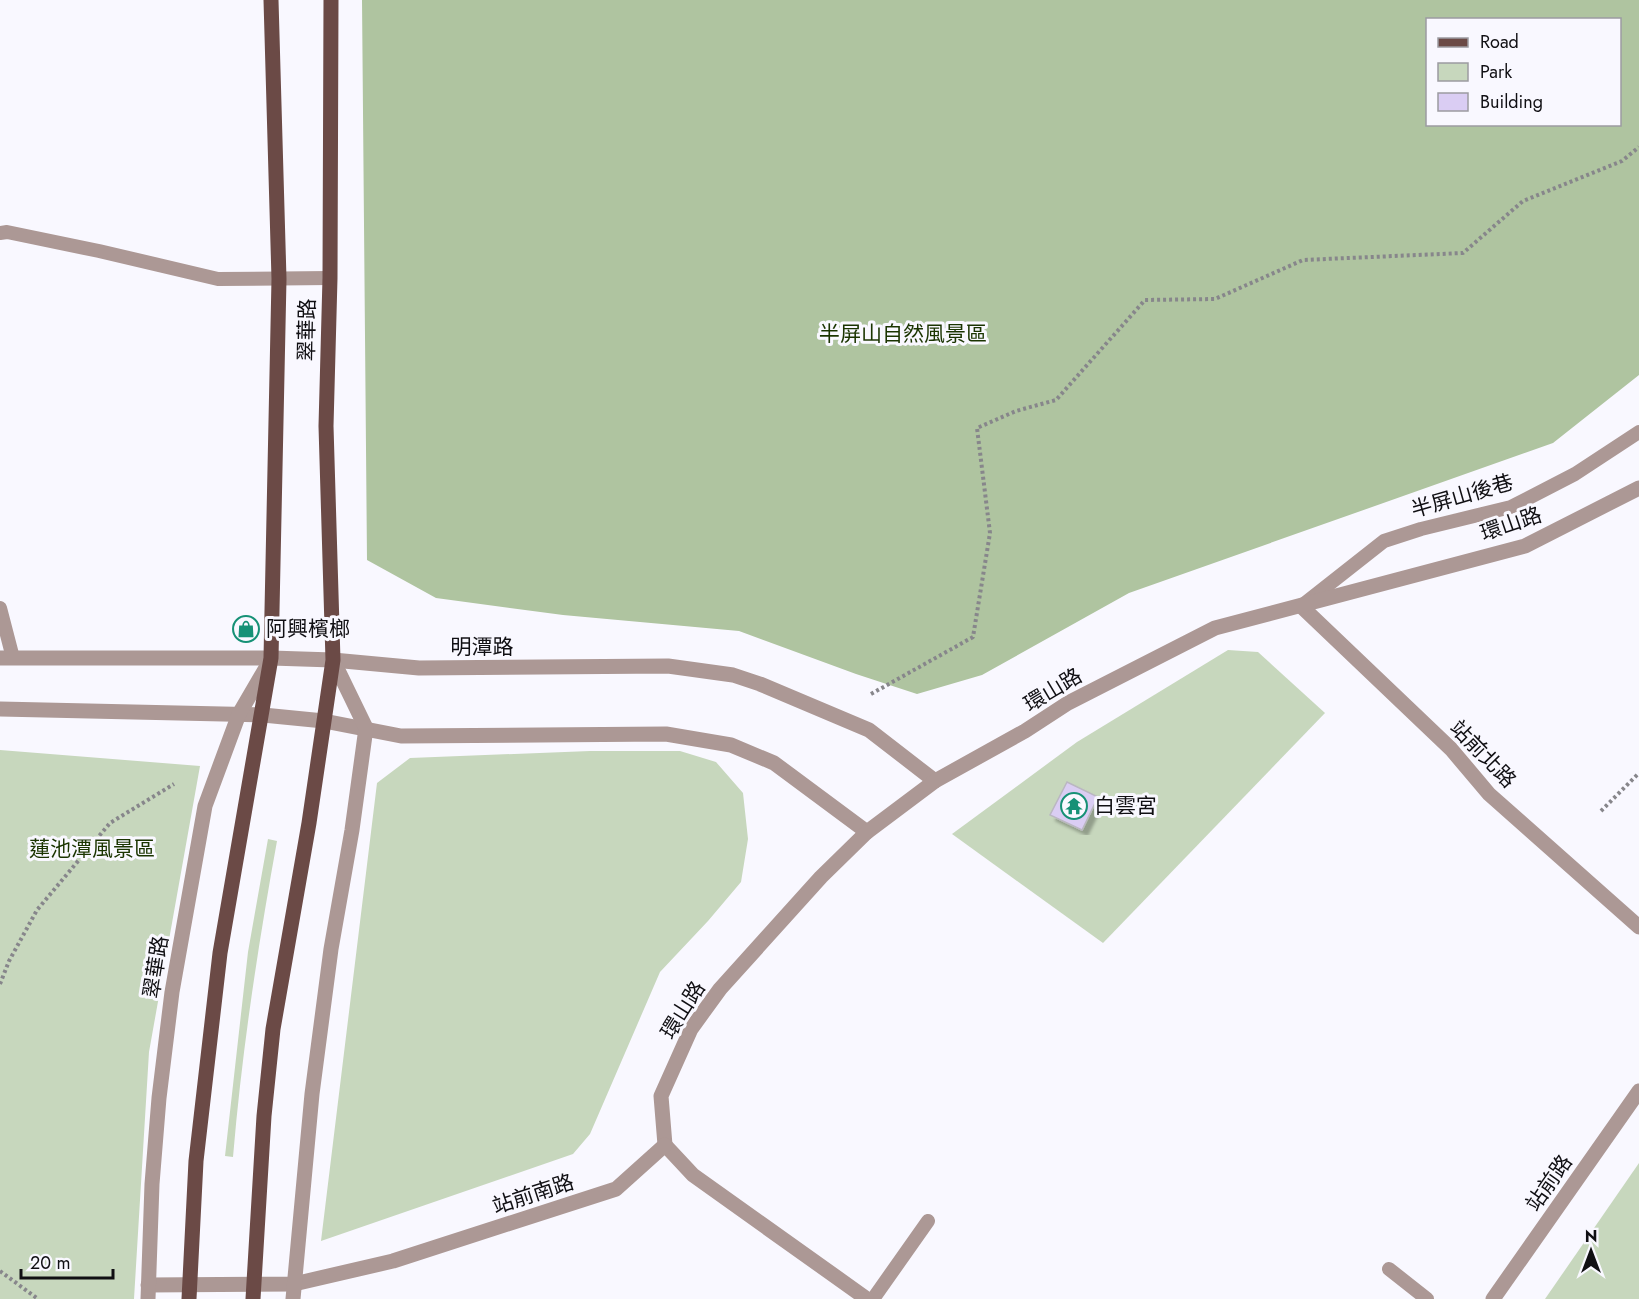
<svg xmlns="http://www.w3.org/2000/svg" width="1639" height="1299" font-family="Jost,'Noto Sans TC',sans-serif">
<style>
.green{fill:#c7d7bd}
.forest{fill:#afc4a0;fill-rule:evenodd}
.building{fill:#dacdf3;stroke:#bab7c1;stroke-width:1.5;filter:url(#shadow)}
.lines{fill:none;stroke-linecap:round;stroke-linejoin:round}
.path{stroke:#87868b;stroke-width:4;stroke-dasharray:3 3;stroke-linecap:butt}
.service{stroke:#ac9895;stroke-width:14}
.minor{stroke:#ac9895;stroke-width:15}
.primary{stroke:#6b4a46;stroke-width:15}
.labels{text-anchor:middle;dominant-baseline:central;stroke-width:6;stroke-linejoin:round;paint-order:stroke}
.street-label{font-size:21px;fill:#100f13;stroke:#f9f8ff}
.park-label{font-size:21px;fill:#1a3400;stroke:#f9f8ff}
.poi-label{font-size:21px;fill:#100f13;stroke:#f9f8ff;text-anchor:start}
</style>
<defs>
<filter id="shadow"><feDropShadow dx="5.5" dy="5.5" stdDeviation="1.5" flood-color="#0004"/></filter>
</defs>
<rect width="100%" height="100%" fill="#f9f8ff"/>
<g class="green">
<polygon points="1228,650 1258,652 1325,713 1103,943 952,834 1077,742"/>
<polygon points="0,750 200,766 149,1052 134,1299 0,1299"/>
<polygon points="590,751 680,751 716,762 743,793 748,839 741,882 708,921 660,972 590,1134 573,1154 321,1241 377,783 410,758"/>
<path d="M268 839 277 841C258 946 242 1050 233 1157L225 1156 248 952Z"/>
<polygon points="1639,1163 1639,1299 1545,1299"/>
</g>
<path class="forest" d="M362 0H1639V375L1553 443 1129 593 982 675 917 694 856 674 739 631 563 615 436 598 367 560ZM1428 20H1620V124H1428Z"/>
<polygon class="building" points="1067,782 1098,797 1082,830 1050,815"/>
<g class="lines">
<g class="path">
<polyline points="871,694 973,637 990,533 977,428 1016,411 1056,400 1145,300 1215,299 1303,260 1463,253 1523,201 1622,161 1639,147"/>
<polyline points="1601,811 1639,773"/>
<polyline points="0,984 9,961 37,910 110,823 174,784"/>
<polyline points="0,1271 38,1299"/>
</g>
<g class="service">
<polyline points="0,233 7,232 99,251 218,279 330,278"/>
<polyline points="1304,604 1384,541 1421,529 1511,507 1575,474 1639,432"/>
<polyline points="0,608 13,658"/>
<polyline points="1389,1269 1427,1299"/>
<polyline points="873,1299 928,1221"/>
</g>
<g class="minor">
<polyline points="1301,606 1451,749 1489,794 1639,927"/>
<polyline points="0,658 271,658 333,660 419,668 668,666 733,675 760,684 869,730 935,781"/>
<polyline points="0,709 263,715 324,721 401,736 666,734 731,745 774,763 867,832"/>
<polyline points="665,1145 661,1096 691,1029 720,989 821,877 867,832 935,781 1025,731 1068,703 1215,628 1525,546 1639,488"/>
<polyline points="665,1145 693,1175 867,1299"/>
<polyline points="148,1285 294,1284 393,1261 616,1189 665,1145"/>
<polyline points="148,1299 152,1184 159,1098 172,992 205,806 239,714 270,661"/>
<polyline points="293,1299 312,1094 331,949 352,830 366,728 333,660"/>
<polyline points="1493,1299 1639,1091"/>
</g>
<g class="primary">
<polyline points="189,1299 196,1161 220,953 271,658 279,279 271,0"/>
<polyline points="253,1299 264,1116 273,1029 309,823 333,660 326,426 330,278 331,0"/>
</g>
</g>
<defs>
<symbol id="shop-ring" viewBox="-11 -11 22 22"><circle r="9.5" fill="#f9f8ff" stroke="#169176" stroke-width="1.5"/><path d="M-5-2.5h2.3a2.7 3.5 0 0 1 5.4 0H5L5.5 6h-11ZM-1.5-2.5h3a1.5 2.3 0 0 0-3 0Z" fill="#169176"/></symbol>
<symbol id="temple-ring" viewBox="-11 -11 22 22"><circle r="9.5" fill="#f9f8ff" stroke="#169176" stroke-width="1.5"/><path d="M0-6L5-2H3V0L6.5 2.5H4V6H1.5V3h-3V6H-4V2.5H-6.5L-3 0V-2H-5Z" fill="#169176"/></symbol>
</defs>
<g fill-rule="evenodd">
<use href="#shop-ring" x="231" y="614" width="30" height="30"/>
<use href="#temple-ring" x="1059" y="791" width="30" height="30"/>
</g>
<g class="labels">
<g class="street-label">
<text transform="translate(307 330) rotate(-89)">翠華路</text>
<text transform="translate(1462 496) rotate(-16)">半屏山後巷</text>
<text transform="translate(1511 524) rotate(-19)">環山路</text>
<text x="482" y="647">明潭路</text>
<text transform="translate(1053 690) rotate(-31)">環山路</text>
<text transform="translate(1483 754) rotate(46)">站前北路</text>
<text transform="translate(156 967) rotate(-81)">翠華路</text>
<text transform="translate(683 1010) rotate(-58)">環山路</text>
<text transform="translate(1549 1183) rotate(-55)">站前路</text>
<text transform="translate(533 1194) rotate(-18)">站前南路</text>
</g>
<g class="park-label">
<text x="903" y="334">半屏山自然風景區</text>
<text x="92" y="849">蓮池潭風景區</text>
</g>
<g class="poi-label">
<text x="266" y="629">阿興檳榔</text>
<text x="1094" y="806">白雲宮</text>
</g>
</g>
<rect x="1426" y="18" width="195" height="108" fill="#f9f8ff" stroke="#9c9ba1" stroke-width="1.5"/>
<rect x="1438" y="38" width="30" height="9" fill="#6b4a46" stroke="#9c9ba1" stroke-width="1.5"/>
<text x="1480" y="48" font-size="18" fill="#100f13">Road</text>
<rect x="1438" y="63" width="30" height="18" fill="#c7d7bd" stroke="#9c9ba1" stroke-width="1.5"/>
<text x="1480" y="78" font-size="18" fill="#100f13">Park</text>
<rect x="1438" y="93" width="30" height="18" fill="#dacdf3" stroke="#9c9ba1" stroke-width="1.5"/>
<text x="1480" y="108" font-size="18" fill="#100f13">Building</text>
<g transform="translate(1591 1251)" stroke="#f9f8ff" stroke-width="4.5" paint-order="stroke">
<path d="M0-4.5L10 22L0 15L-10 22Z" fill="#100f13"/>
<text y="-9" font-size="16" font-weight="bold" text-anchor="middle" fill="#100f13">N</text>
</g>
<path d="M21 1269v9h92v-9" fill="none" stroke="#100f13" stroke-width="3"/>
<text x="30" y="1269" font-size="18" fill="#100f13" stroke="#f9f8ff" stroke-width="4.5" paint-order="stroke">20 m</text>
</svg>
